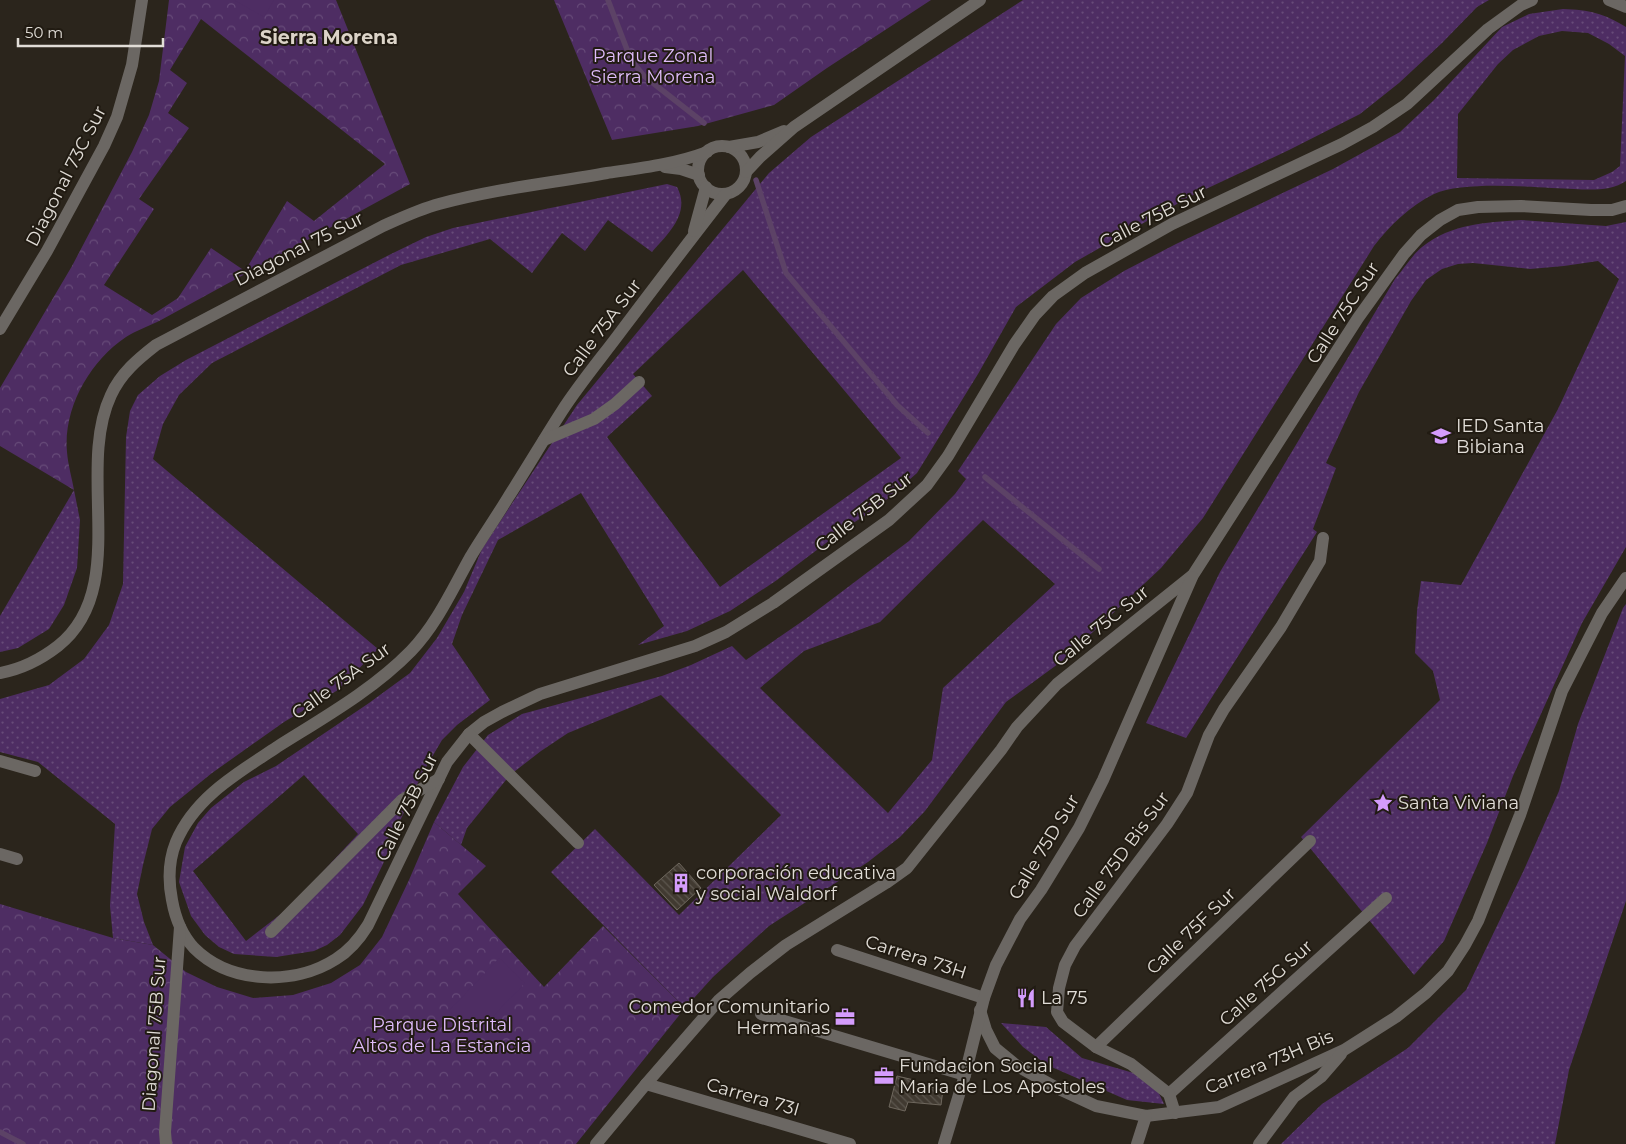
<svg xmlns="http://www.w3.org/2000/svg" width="1626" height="1144" font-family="Montserrat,sans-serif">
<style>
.grass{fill:url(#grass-dots);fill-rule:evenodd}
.park{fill:url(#park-crowns);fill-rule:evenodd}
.pitch{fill:#4e2d63}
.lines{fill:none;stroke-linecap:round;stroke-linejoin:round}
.stream{stroke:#5c4266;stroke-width:5.5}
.building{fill:url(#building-back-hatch);stroke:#6e675d}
.minor{stroke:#6b6763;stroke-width:12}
.labels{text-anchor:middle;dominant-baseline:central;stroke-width:4;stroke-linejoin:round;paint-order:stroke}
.park-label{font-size:18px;fill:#dfbcfa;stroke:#211b12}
.street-label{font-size:18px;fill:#e1ddd7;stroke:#211b12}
.poi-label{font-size:18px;fill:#e1ddd7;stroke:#211b12;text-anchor:start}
.neighbourhood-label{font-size:19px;font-weight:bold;fill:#dcd4c8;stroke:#211b12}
</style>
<defs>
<pattern id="grass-dots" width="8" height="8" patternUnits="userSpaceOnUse" patternTransform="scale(1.25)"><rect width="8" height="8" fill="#4e2d63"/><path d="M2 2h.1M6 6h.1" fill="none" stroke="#674b79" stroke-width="1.8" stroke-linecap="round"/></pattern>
<pattern id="park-crowns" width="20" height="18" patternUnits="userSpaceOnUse" patternTransform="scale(1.25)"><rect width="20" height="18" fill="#4e2d63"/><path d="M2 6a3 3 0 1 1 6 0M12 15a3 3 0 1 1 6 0" fill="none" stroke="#674b79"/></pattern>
<pattern id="building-back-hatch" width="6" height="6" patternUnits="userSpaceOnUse" patternTransform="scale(1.25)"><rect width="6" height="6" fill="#413a31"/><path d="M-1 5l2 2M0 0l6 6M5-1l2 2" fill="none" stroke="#5c564e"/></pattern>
</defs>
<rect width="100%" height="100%" fill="#2b251c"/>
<g class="grass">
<path d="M1023 0H1489L1477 7 1442 43 1399 83 1360 114 1289 150 1191 196 1075 262 1016 307 978 374 917 473 877 508 850 525 777 580 730 611 687 631 638 645 664 626 581 493 498 540 462 615 452 644 490 700 457 725 442 740 422 774 399 823 383 864 363 905 340 935 327 945 314 951 276 957 234 954 219 947 205 935 191 916 179 882 185 847 198 823 211 808 244 782 276 766 369 703 410 673 437 638 464 592 482 549 577 405 769 173 811 137ZM743 270 901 458 720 587 607 437 652 396 633 374ZM304 775 358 834 290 907 246 941 193 871Z"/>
<path d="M1563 9C1590 10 1603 13 1626 27V181C1612 191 1591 190 1574 189 1539 188 1465 180 1434 194 1410 206 1390 225 1374 246L1203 518 1161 568 1062 661 1006 702 925 811 900 837 868 862 769 926 713 977 685 1008 551 872 595 829 679 915 781 815 661 695 568 733 541 751 510 775 467 828 461 845 434 822 463 767 488 735 522 714 662 676 691 665 732 646 746 660 807 618 909 541 955 494 966 479 958 471 1056 324 1081 298 1124 271 1176 244 1333 169 1400 132 1434 100 1502 27 1529 14ZM1562 31 1588 33 1609 44 1625 56 1620 166 1612 172 1594 180 1457 178 1458 114 1498 64 1513 50 1539 36ZM983 520 1055 584 943 688 932 760 888 813 760 688 804 651 880 622Z"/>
<path d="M667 184 677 187C691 213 668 234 652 252L608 220 585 251 562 233 532 273 490 239 401 265 212 363 179 395 163 424 153 459 378 649 338 690 284 722 212 773 170 807 152 829 143 865 137 894 144 922 153 945 113 938 110 906 115 824 38 762 0 752V699L49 685 84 659 109 625 123 584 126 437 130 411 138 395 160 376 186 360 389 255 426 237 453 228Z"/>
<path d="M1521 220 1606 226 1626 222V547L1582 623 1513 776 1487 843 1444 941 1414 975 1301 837 1440 700 1433 671 1415 653 1417 611 1421 581 1461 585 1558 409 1619 279 1598 261 1564 266 1530 269 1473 263 1458 264 1442 269 1426 280 1411 301 1359 392 1326 463 1336 468 1313 529 1317 532 1186 738 1146 723 1220 572 1395 279C1404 269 1412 255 1422 247 1453 223 1484 223 1521 220Z"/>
<polygon points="74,490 80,520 77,568 64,605 49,629 18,648 0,652 0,616"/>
<polygon points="1626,604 1626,901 1569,1070 1555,1144 1281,1144 1322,1104 1408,1048 1466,990 1523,872 1559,791 1578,724 1623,608"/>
<polygon points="1001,1023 1046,1027 1082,1058 1137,1074 1154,1083 1164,1104 1127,1100 1047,1065 1023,1047"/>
</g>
<g class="park">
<path d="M169 0H336L410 184 161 320C149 326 137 330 126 337 90 361 63 408 67 452 68 465 72 478 74 490L0 446V388L72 266 132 152 149 115 159 81ZM201 19 385 164 314 221 287 201 245 271 211 248 178 298 152 315 104 285 154 209 139 199 189 128 168 113 187 83 170 70Z"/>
<polygon points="554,0 931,0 827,68 774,105 698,126 612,140"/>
<polygon points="434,822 486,866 458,894 544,987 603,926 685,1008 576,1144 0,1144 0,904 113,938 153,945 186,972 217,987 253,998 293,995 331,983 360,965 382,937 409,880"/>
</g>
<g class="pitch">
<polygon points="234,0 274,0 264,17"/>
<polygon points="499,958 525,983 475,1035 449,1011"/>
</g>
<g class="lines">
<g class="stream">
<polyline points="608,0 631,60 644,76 704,123"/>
<polyline points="756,180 786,273 897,405 928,433"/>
<polyline points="985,477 1099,569"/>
<polyline points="0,1132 23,1144"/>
</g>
</g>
<g class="building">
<polygon points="679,863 701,888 677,910 654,885"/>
<polygon points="897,1076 914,1080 912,1085 943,1089 941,1105 908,1102 905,1111 889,1107"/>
</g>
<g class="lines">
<g class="minor">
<polyline points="1609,0 1626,7"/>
<circle cx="722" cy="170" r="24"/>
<polyline points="729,147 758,142 784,131"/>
<polyline points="665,167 681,169 699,175"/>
<polyline points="746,172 760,157 794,127 980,0"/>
<path d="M726 194C691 239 656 285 622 330 602 357 580 383 562 411 544 439 527 468 509 496 497 516 483 536 471 556 453 588 437 624 411 651 373 690 323 718 277 747 238 773 195 797 176 842 168 862 168 880 172 900 175 917 182 935 194 948 230 984 294 986 336 959 349 951 360 938 368 925L447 762 469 734 484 722 502 712 540 694 695 646 726 632 773 603 889 520 927 485 948 456 1014 345 1035 315 1053 296 1085 273 1172 224 1342 144 1373 127 1407 104 1488 29 1521 5 1532 0"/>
<polyline points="694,231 706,187"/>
<polyline points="0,329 47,251 104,146 117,117 132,65 142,0"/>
<polyline points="544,440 594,419 615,404 639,382"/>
<path d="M0 673C22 669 40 660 58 646 131 588 75 471 111 395 121 373 138 359 156 345L383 226C401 218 420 209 439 204 494 189 551 183 607 173 641 168 675 164 707 152"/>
<polyline points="469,734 578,843"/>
<polyline points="0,761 35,771"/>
<polyline points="0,854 17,859"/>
<polyline points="271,932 402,800 439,779"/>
<polyline points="837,950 984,998"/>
<polyline points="980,1010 986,1030 995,1048 1017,1066 1057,1088 1096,1106 1146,1116 1219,1107 1344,1050 1396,1017 1426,993 1448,971 1465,945 1478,921 1520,815 1562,691 1602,613 1626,578"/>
<polyline points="761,1014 965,1075"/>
<polyline points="1096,1047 1310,841"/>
<polyline points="646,1084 850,1144"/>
<polyline points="1169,1094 1386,898"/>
<polyline points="1175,1113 1169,1094 1131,1064 1096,1047 1063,1022 1057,1012 1059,988 1065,965 1075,946 1167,824 1187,793 1209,735 1224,709 1281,627 1320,561 1323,538"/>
<polyline points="166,1144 165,1132 180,927"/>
<polyline points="596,1144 646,1084 719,1000 750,973 786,945 886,883 907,868 1001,750 1017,727 1057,684 1193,575 1358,318 1404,254 1421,235 1440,220 1458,210 1478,207 1521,206 1591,210 1612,210 1626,206"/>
<polyline points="944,1144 965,1075 984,998 996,965 1020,919 1041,890 1079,828 1103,780 1192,577"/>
<polyline points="1137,1144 1146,1116"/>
<polyline points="1259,1144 1294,1097 1321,1077 1341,1054"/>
</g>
</g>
<defs>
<symbol id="school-bare" viewBox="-9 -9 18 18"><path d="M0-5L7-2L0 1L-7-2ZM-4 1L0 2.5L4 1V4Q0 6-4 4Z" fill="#d49cfc" stroke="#211b12" stroke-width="2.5" paint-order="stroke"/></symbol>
<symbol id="sight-bare" viewBox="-9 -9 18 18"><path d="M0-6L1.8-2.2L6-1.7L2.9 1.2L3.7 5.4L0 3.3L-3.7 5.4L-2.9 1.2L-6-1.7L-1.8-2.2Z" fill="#d49cfc" stroke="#211b12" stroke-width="2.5" paint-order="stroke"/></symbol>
<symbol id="building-bare" viewBox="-9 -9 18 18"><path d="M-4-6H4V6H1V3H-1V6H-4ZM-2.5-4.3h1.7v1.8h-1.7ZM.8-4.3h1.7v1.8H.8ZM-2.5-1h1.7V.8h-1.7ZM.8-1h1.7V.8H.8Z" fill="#d49cfc" stroke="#211b12" stroke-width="2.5" paint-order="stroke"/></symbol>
<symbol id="restaurant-bare" viewBox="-9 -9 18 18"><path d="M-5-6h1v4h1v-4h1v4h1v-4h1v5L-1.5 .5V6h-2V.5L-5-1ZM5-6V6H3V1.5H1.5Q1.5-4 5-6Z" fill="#d49cfc" stroke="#211b12" stroke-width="2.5" paint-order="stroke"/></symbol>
<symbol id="office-bare" viewBox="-9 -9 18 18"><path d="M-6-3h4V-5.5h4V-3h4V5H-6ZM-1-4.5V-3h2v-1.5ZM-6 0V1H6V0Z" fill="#d49cfc" stroke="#211b12" stroke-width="2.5" paint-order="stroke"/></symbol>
</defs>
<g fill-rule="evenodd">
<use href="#school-bare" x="1427" y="422" width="28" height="28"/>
<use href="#sight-bare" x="1369" y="789" width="28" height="28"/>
<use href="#building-bare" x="667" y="869" width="28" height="28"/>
<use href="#restaurant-bare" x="1012" y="984" width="28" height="28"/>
<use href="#office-bare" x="831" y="1003" width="28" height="28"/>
<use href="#office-bare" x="870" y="1062" width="28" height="28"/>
</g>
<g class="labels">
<g class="park-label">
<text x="653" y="56">Parque Zonal<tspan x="653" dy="21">Sierra Morena</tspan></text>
<text x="442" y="1025">Parque Distrital<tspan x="442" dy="21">Altos de La Estancia</tspan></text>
</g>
<g class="street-label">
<text transform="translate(66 176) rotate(-63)">Diagonal 73C Sur</text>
<text transform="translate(1153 217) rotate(-27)">Calle 75B Sur</text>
<text transform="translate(299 249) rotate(-27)">Diagonal 75 Sur</text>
<text transform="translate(1343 313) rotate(-57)">Calle 75C Sur</text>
<text transform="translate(602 328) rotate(-53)">Calle 75A Sur</text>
<text transform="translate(864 512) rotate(-38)">Calle 75B Sur</text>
<text transform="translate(1101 626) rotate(-39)">Calle 75C Sur</text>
<text transform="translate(341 681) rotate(-36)">Calle 75A Sur</text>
<text transform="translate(407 807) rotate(-64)">Calle 75B Sur</text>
<text transform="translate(1044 847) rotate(-59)">Calle 75D Sur</text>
<text transform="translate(1121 855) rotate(-54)">Calle 75D Bis Sur</text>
<text transform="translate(1191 931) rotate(-44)">Calle 75F Sur</text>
<text transform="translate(916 957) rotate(18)">Carrera 73H</text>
<text transform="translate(1266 983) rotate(-42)">Calle 75G Sur</text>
<text transform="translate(154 1034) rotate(-86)">Diagonal 75B Sur</text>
<text transform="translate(1269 1062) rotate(-23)">Carrera 73H Bis</text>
<text transform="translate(753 1097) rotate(16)">Carrera 73I</text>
</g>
<g class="poi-label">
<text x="1456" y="426">IED Santa<tspan x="1456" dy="21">Bibiana</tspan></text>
<text x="1398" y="803">Santa Viviana</text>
<text x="696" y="873">corporación educativa<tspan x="696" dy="21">y social Waldorf</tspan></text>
<text x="1041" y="998">La 75</text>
<text x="830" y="1007" text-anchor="end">Comedor Comunitario<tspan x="830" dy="21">Hermanas</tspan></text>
<text x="899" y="1066">Fundacion Social<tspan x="899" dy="21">Maria de Los Apostoles</tspan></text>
</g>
<g class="neighbourhood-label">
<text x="329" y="37">Sierra Morena</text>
</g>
</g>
<path d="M18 38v8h145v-8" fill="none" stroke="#e1ddd7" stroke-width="2.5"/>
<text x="25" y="38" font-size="15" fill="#e1ddd7" stroke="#211b12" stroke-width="4" paint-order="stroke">50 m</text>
</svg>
